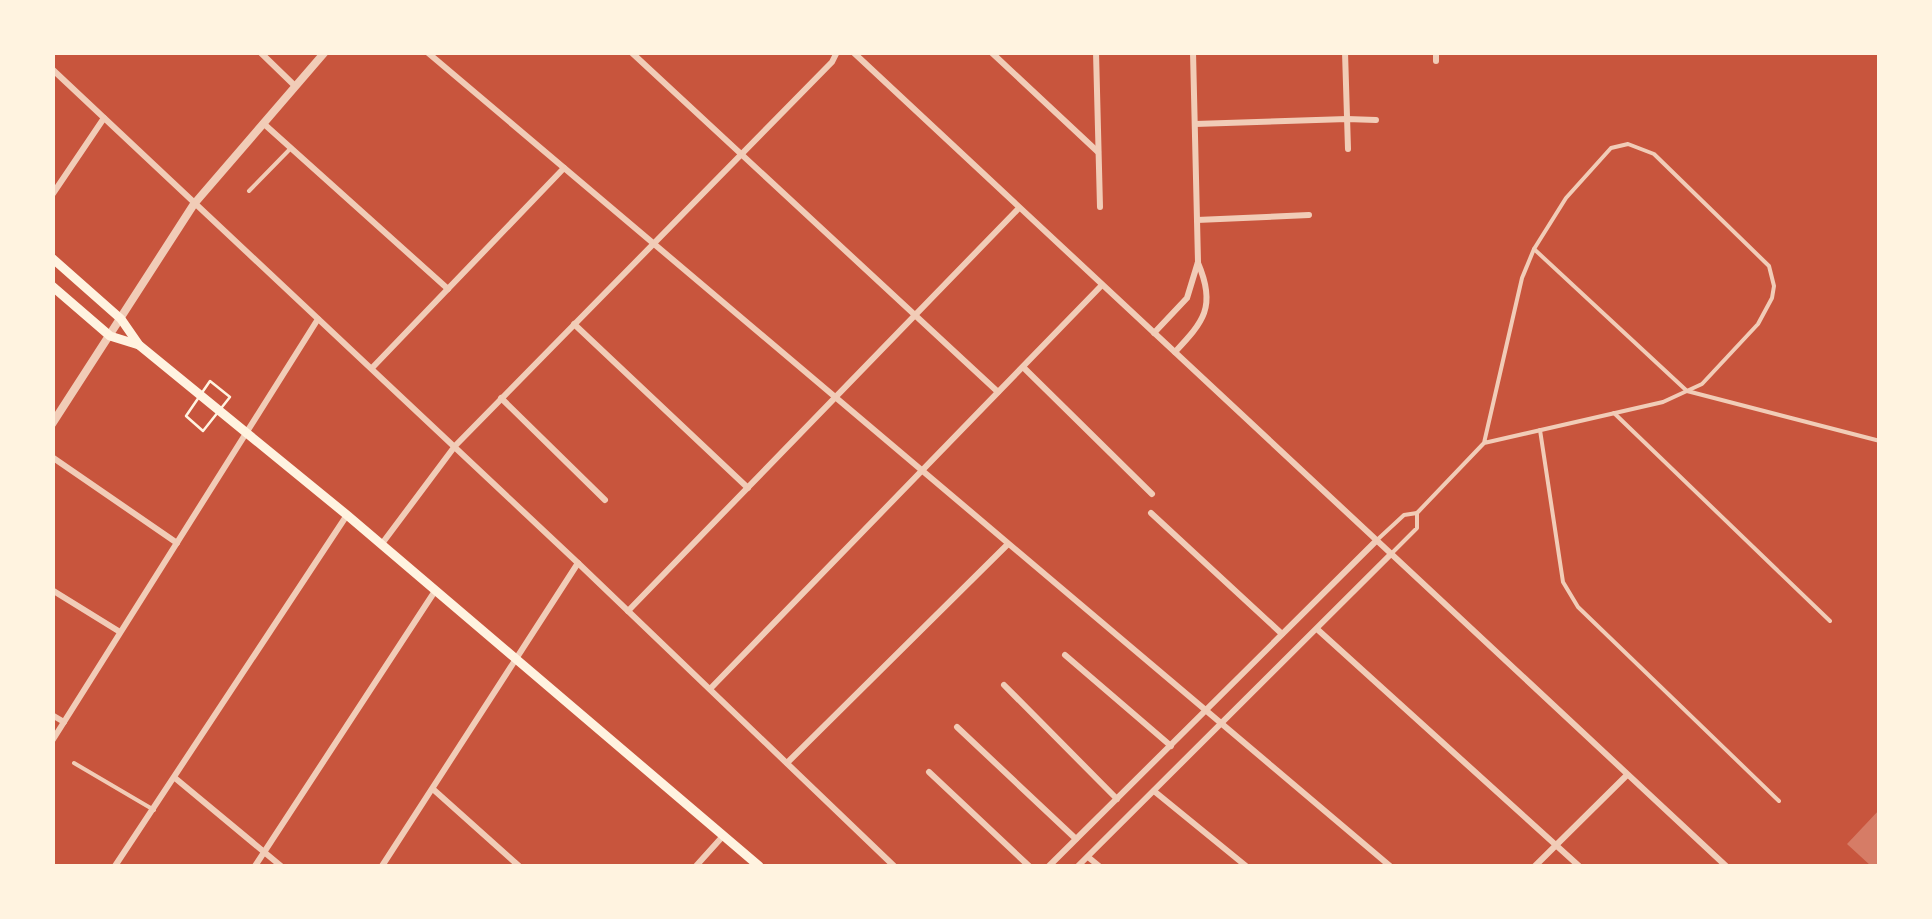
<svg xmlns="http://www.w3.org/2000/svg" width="1932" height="919" font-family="'Public Sans',sans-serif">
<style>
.building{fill:#d67c66}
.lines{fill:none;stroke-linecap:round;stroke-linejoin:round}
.path{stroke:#fff3e0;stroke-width:2.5}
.service{stroke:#f1ccb7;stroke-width:4}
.minor{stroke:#f1ccb7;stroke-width:6}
.tertiary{stroke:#f1ccb7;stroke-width:8}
.secondary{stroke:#fff3e0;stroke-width:9}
</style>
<rect width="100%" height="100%" fill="#c8553d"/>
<polygon class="building" points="1880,809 1880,866 1871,866 1847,844"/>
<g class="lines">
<polygon class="path" points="210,381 230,397 203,431 186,416"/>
<g class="service">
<polyline points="249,191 291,148"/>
<polyline points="1534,249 1687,391 1880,441"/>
<polyline points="1614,413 1830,621"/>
<polyline points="1540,430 1563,582 1578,607 1779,801"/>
<polyline points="1377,540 1404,515 1417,513"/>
<polyline points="1391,554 1417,528 1417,513 1484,443 1663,402 1702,384 1758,324 1772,298 1774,286 1769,266 1654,154 1628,144 1611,148 1566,198 1534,249 1522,278 1484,443"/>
<polyline points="74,763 154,810"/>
</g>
<g class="minor">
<polyline points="260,52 294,85"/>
<polyline points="427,52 1390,866"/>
<polyline points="631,52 998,392"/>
<polyline points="853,52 1726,866"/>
<polyline points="991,52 1098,152"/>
<polyline points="1096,52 1100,207"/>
<polyline points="1345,52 1348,149"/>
<polyline points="1436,61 1436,52"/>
<polyline points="52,69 578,563 894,866"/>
<polyline points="263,123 448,289"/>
<polyline points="1195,124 1347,119 1376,120"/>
<polyline points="52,195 104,118"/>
<polyline points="1197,220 1309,215"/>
<polyline points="574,324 748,488"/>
<polyline points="1154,333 1187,298 1198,262 1193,52"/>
<path d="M1175 352C1203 322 1217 307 1198 263"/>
<polyline points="1023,367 1152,494"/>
<polyline points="372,368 564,168"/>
<polyline points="501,398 605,500"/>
<polyline points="52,457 177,543"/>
<polyline points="1151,513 1282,634"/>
<polyline points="381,545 455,446 832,62 837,52"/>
<polyline points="52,590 120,632"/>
<polyline points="628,611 1019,208"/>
<polyline points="1317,629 1579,866"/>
<polyline points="1065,655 1171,746"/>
<polyline points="1004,685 1117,799"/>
<polyline points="710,689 1102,285"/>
<polyline points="52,715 64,722"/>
<polyline points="957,727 1076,839"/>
<polyline points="52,741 318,319"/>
<polyline points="787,763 1008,544"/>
<polyline points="929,772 1029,866"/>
<polyline points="175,778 281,866"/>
<polyline points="434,790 519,866"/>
<polyline points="1154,791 1246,866"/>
<polyline points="1088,857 1099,866"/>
<polyline points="115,866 347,515"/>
<polyline points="255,866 435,591"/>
<polyline points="382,866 578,563"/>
<polyline points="696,866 723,836"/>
<polyline points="1049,866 1376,541"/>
<polyline points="1078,866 1391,554"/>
<polyline points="1535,866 1627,775"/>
</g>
<polyline class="tertiary" points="52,424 194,204 325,52"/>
<g class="secondary">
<polyline points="52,258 121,319 139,345 347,515 759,866"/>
<polyline points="52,286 110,336 139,345"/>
</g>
</g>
<rect width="1932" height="919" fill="none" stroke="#fff3e0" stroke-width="110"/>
</svg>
